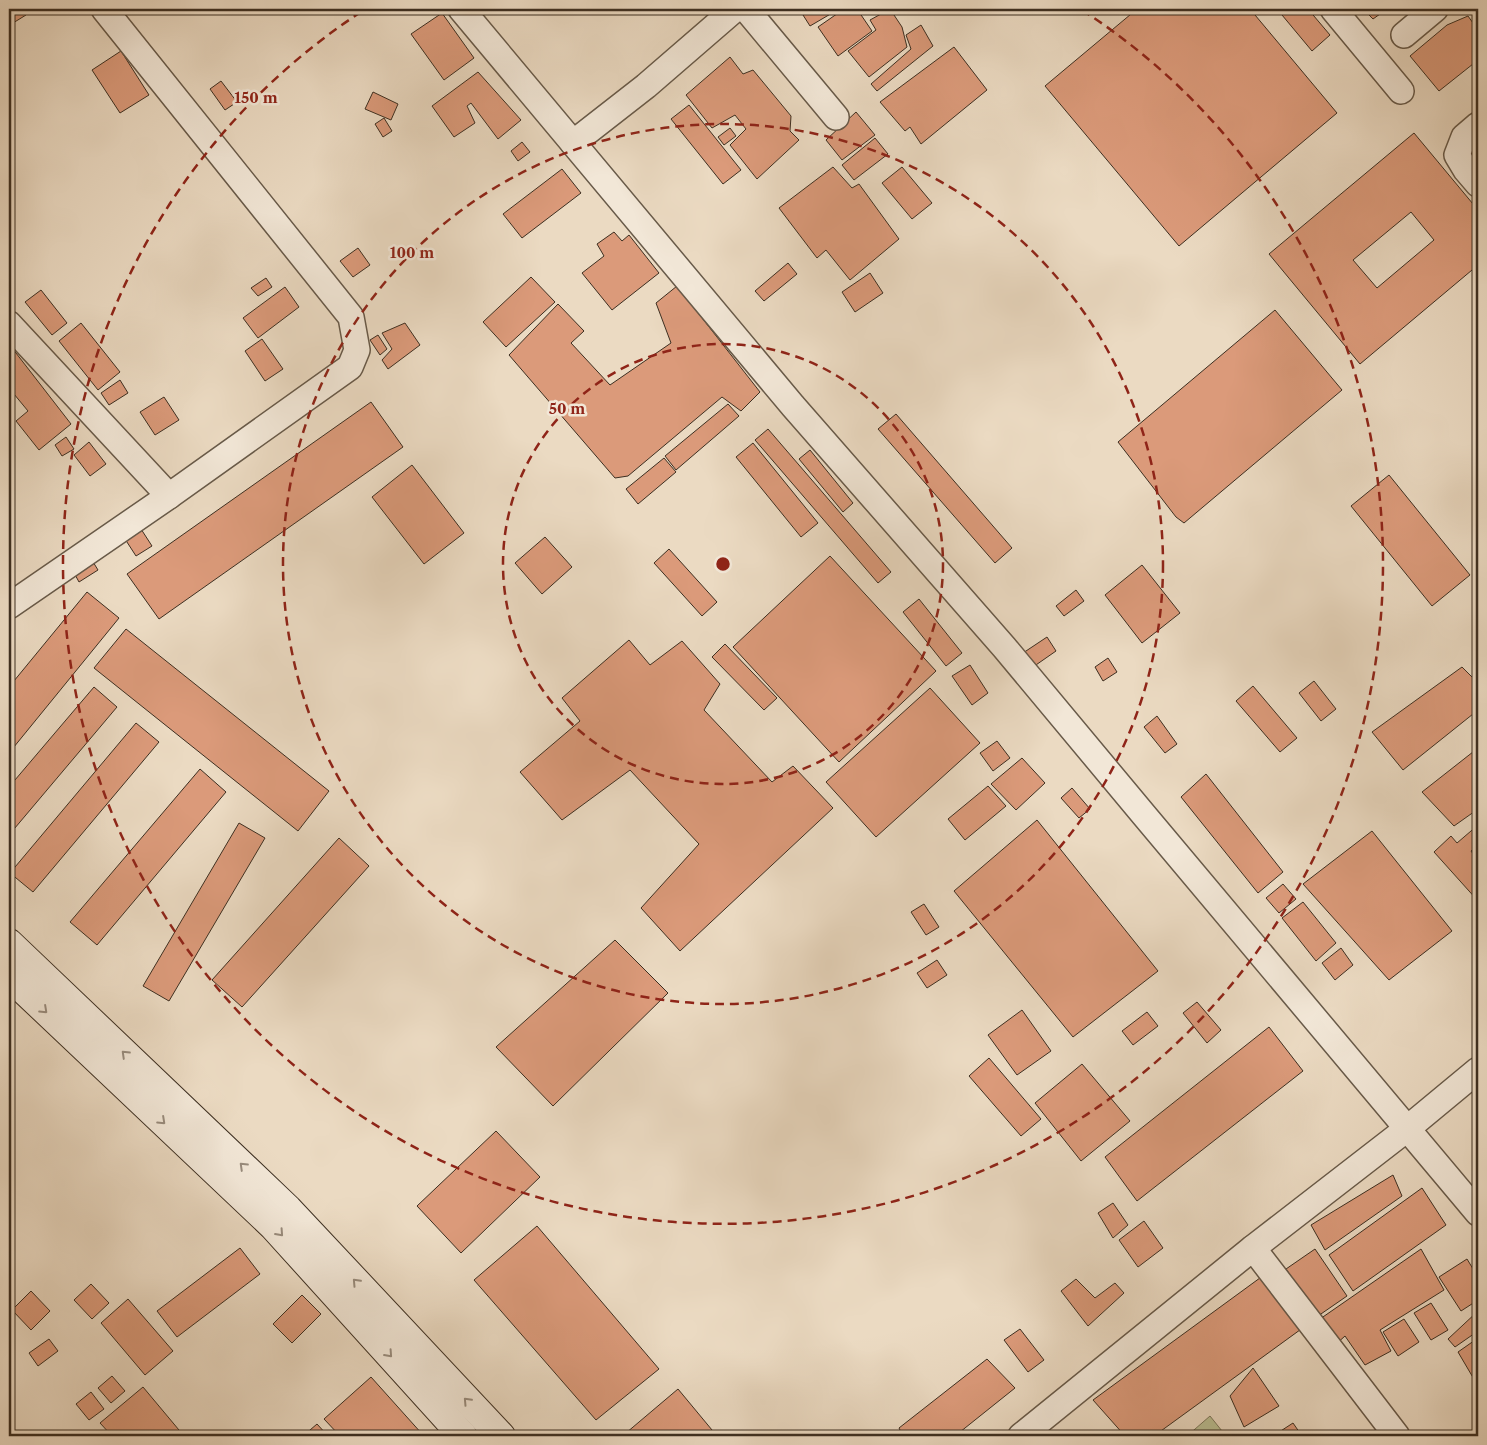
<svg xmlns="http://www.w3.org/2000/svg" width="1487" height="1445" font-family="'Libre Caslon Text',serif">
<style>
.green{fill:#babe92;stroke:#7c765a}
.building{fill:#db9a7a;stroke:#3d2f21;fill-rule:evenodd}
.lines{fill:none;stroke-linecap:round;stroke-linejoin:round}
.street-casing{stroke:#685a49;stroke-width:28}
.secondary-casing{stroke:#3d2f21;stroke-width:30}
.street{stroke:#f2e7d7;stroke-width:25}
.secondary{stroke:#f2e7d7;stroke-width:28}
.oneway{stroke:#988b7c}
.ring{fill:none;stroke:#8f2418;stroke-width:2.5;stroke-dasharray:9 6}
.centre{fill:#8f2418;stroke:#f2e7d7;stroke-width:2.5}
.ring-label{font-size:15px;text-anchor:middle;font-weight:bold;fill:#8f2418;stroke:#f2e7d7;stroke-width:5;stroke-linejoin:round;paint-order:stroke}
</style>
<rect width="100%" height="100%" fill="#ebdac2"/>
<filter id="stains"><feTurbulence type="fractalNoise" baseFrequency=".004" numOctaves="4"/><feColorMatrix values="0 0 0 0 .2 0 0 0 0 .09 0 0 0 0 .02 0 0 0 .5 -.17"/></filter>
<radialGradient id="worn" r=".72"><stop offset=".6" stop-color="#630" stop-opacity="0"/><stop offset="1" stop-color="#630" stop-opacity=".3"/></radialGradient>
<polygon class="green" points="1210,1416 1226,1436 1187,1436"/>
<g class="building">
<polygon points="9,9 21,9 26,15 13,23 9,17"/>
<polygon points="813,9 839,9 810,26 803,15"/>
<polygon points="844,9 857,9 872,31 838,56 818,27"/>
<polygon points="890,9 902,27 907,47 869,77 848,51 876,30 870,20"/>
<polygon points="1137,9 1250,9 1337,113 1179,246 1045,86"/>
<polygon points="1277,9 1308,9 1330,35 1312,51"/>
<polygon points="1363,9 1387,9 1373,19"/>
<polygon points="442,13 474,58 444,80 411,34"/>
<polygon points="1468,16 1478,30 1478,60 1439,91 1410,56 1447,25"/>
<polygon points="921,25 933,46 877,91 871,84 911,49 906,35"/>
<polygon points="954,47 987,90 921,144 910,127 905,131 880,102"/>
<polygon points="121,51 149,95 120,113 92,70"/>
<polygon points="730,57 743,74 753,70 791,116 790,131 799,140 757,179 730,145 746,129 735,115 712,128 686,95"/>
<polygon points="478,72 521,120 498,139 471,103 467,106 475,123 454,137 432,106"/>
<polygon points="221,81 237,102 225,110 210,89"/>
<polygon points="373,92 398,104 391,120 365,109"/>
<polygon points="689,105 741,170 723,184 671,119"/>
<polygon points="856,112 875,135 842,160 826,140"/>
<polygon points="384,118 392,131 383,137 375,124"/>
<polygon points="730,128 736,136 724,145 718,137"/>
<path d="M1414 133 1478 210V265L1360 364 1269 254ZM1411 212 1434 240 1377 288 1353 260Z"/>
<polygon points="875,138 888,154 854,180 842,165"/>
<polygon points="522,142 530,152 518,161 511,151"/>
<polygon points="833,167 852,188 859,184 899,239 850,280 826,250 817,258 779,208"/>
<polygon points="902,167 932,203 912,219 882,183"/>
<polygon points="562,169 581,193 522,238 503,214"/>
<polygon points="614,232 622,241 629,235 659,273 612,310 582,273 604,256 597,244"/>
<polygon points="358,248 370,265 353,277 340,261"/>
<polygon points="788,263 797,274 764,301 755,291"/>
<polygon points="870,273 883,293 855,312 842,292"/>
<polygon points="531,277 555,302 506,347 483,322"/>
<polygon points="266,278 272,287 258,296 251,288"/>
<polygon points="677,286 760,392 741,411 722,397 628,476 615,478 509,355 558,304 584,331 571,343 610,385 671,343 656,303"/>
<polygon points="285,287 299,307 258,338 243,318"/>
<polygon points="41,290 67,323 52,335 25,302"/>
<polygon points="1275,310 1342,390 1184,523 1176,517 1118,442"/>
<polygon points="81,323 120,372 98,390 59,341"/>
<polygon points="405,323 420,345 388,369 382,360 392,349 382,333"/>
<polygon points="378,335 387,349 380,355 370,340"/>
<polygon points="262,339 283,369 265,381 245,351"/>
<polygon points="9,344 71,424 39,450 16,421 28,411 9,388"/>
<polygon points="120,380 128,393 109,405 101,393"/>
<polygon points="164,397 179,420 155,435 140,412"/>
<polygon points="371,402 403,447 159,619 127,574"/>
<polygon points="728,404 739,416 676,470 665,456"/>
<polygon points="896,414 1012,548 995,563 878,429"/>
<polygon points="768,429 891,572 878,583 755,440"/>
<polygon points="66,437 74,449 62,456 55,445"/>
<polygon points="89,442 106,464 90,476 74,455"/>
<polygon points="753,443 818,523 801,537 736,457"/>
<polygon points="810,450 853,503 843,512 799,459"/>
<polygon points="664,458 676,472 638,504 626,489"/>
<polygon points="412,465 464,533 424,564 372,497"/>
<polygon points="1389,475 1470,575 1432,606 1351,506"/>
<polygon points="141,529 152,546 136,556 125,539"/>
<polygon points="545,537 572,567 542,594 515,563"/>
<polygon points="669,549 717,602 702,616 654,563"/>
<polygon points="830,556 936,671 839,762 733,647"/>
<polygon points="90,557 98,570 79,582 72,569"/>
<polygon points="1142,565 1180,613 1142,643 1105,595"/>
<polygon points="1076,590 1084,601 1064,616 1056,606"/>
<polygon points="87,592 119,618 9,753 9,687"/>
<polygon points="919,599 962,653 946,666 903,612"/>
<polygon points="126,629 329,791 298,831 94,668"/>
<polygon points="1047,637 1056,651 1033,667 1023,653"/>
<polygon points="629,640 650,665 682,641 720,684 704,710 772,782 793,766 833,808 680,951 641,908 699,844 630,770 562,820 520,772 580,721 562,698"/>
<polygon points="725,644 777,698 764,710 712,657"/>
<polygon points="1108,658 1117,672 1103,681 1095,667"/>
<polygon points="970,665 988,693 972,705 952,676"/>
<polygon points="1462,667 1478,683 1478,710 1403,770 1372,732"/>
<polygon points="1314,681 1336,709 1321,721 1299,693"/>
<polygon points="1253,686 1297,738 1280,752 1236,701"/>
<polygon points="94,687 117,707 9,835 9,787"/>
<polygon points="930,688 980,743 876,837 826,782"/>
<polygon points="1157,716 1177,744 1165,753 1144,727"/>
<polygon points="136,723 159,742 33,892 10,873"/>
<polygon points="997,741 1010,758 993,771 980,753"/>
<polygon points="1478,748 1478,809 1454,826 1422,792"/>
<polygon points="1022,758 1045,783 1016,810 991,784"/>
<polygon points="200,769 226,792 97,945 70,922"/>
<polygon points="1206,774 1283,872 1258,893 1181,797"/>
<polygon points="988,786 1006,806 965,840 948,819"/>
<polygon points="1072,788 1090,809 1079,818 1061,798"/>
<polygon points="1037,820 1158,971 1073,1037 954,891"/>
<polygon points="239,823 265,838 169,1001 143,986"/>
<polygon points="1478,825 1478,845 1471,851 1478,861 1478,901 1434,852 1451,836 1457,843"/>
<polygon points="1372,831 1452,931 1389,980 1303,884"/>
<polygon points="339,838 369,866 242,1007 212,980"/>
<polygon points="1283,884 1296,899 1279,913 1266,898"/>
<polygon points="1303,902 1336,943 1316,961 1282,918"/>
<polygon points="924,904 939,927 926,935 911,912"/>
<polygon points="615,940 668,993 553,1106 496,1047"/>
<polygon points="1341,948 1353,965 1335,980 1322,963"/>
<polygon points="937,960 947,975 927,988 917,973"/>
<polygon points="1197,1002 1221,1030 1207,1043 1183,1013"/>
<polygon points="1022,1010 1051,1051 1017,1075 988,1035"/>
<polygon points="1147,1012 1158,1026 1133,1045 1122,1031"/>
<polygon points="1269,1027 1303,1071 1137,1201 1105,1157"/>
<polygon points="989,1058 1041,1119 1021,1136 969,1076"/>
<polygon points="1082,1064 1130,1121 1081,1161 1035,1103"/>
<polygon points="496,1131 540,1177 461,1253 417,1206"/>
<polygon points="1393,1175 1402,1196 1325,1250 1311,1225"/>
<polygon points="1422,1188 1446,1225 1353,1291 1329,1255"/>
<polygon points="1113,1203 1128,1225 1113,1238 1098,1213"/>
<polygon points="1144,1221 1163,1248 1138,1267 1119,1240"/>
<polygon points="537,1226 659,1369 596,1420 474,1280"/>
<polygon points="240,1248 260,1274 177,1337 157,1311"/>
<polygon points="1315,1249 1347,1296 1318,1316 1286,1269"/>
<polygon points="1421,1249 1444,1290 1380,1330 1391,1351 1365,1365 1345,1336 1335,1345 1320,1319"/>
<polygon points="1467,1259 1478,1277 1478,1300 1461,1311 1439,1277"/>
<polygon points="1264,1275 1304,1327 1154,1436 1125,1436 1093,1400"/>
<polygon points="1076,1279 1095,1298 1115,1283 1124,1293 1088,1326 1061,1291"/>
<polygon points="91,1284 109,1303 92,1319 74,1300"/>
<polygon points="31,1291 50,1311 31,1330 12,1310"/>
<polygon points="302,1295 321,1314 292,1343 273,1324"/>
<polygon points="128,1299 173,1351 145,1375 101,1323"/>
<polygon points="1431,1303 1448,1330 1431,1340 1414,1313"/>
<polygon points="1478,1311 1478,1331 1455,1347 1448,1339"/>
<polygon points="1404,1319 1419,1342 1398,1356 1383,1332"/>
<polygon points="1020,1329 1044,1360 1028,1372 1004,1340"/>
<polygon points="1478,1338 1478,1386 1458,1352"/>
<polygon points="49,1339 58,1351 38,1366 29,1353"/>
<polygon points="987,1359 1015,1388 955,1436 903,1436 899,1428"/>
<polygon points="1253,1368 1279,1406 1244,1427 1230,1396"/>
<polygon points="112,1376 125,1391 111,1403 98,1388"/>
<polygon points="371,1377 423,1435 421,1436 340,1436 324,1419"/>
<polygon points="143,1387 184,1436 112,1436 100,1423"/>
<polygon points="678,1389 717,1436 628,1436 626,1433"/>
<polygon points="91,1392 104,1409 89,1420 76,1404"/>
<polygon points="1293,1423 1302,1436 1273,1436"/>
<polygon points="317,1424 328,1436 303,1436"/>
</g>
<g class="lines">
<defs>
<g id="street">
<polyline points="461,9 793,406 1004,647 1144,815 1478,1213"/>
<polyline points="746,9 836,117"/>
<polyline points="1333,9 1401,91"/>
<polyline points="1404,35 1435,9"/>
<polyline points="1478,125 1464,137 1457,155 1466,170 1478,184"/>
<polyline points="573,143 646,86 735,9"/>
<polyline points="9,324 169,496"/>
<polyline points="9,606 169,496 350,367 357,350 351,317 104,9"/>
<polyline points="1253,1248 1397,1436"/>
<polyline points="1021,1436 1253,1248 1408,1128 1478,1070"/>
</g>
<g id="secondary">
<polyline points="9,943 288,1209 501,1436"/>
<polyline points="9,976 273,1226 463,1436"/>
</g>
</defs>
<use href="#street" class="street-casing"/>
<use href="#secondary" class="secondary-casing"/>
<use href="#street" class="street"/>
<use href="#secondary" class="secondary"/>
</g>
<defs><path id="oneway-chevron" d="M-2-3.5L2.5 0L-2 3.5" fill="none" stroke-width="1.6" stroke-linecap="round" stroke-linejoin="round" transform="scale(1.25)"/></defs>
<g class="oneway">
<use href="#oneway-chevron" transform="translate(44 1010) rotate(43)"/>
<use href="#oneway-chevron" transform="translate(125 1054) rotate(-136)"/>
<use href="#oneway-chevron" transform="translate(162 1121) rotate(43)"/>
<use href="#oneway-chevron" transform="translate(243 1166) rotate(-136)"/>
<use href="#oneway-chevron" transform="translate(280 1233) rotate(48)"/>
<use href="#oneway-chevron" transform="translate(356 1282) rotate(-133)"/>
<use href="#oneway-chevron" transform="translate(389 1354) rotate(48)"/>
<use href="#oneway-chevron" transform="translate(467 1401) rotate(-133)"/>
</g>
<g class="ring">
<circle cx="723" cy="564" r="220"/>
<circle cx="723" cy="564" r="440"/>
<path d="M1082 10A660 660 0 1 1 364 10"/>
</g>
<circle cx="723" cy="564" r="8" class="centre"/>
<g class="ring-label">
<text x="256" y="103">150 m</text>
<text x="412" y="258">100 m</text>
<text x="567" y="414">50 m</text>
</g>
<rect width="1487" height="1445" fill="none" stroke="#ebdac2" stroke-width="30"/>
<rect x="10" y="10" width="1467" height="1425" fill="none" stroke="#3d2f21" stroke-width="2.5"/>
<rect x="15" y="15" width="1457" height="1415" fill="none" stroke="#3d2f21"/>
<rect width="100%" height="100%" filter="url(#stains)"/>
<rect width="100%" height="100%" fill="url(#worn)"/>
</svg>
